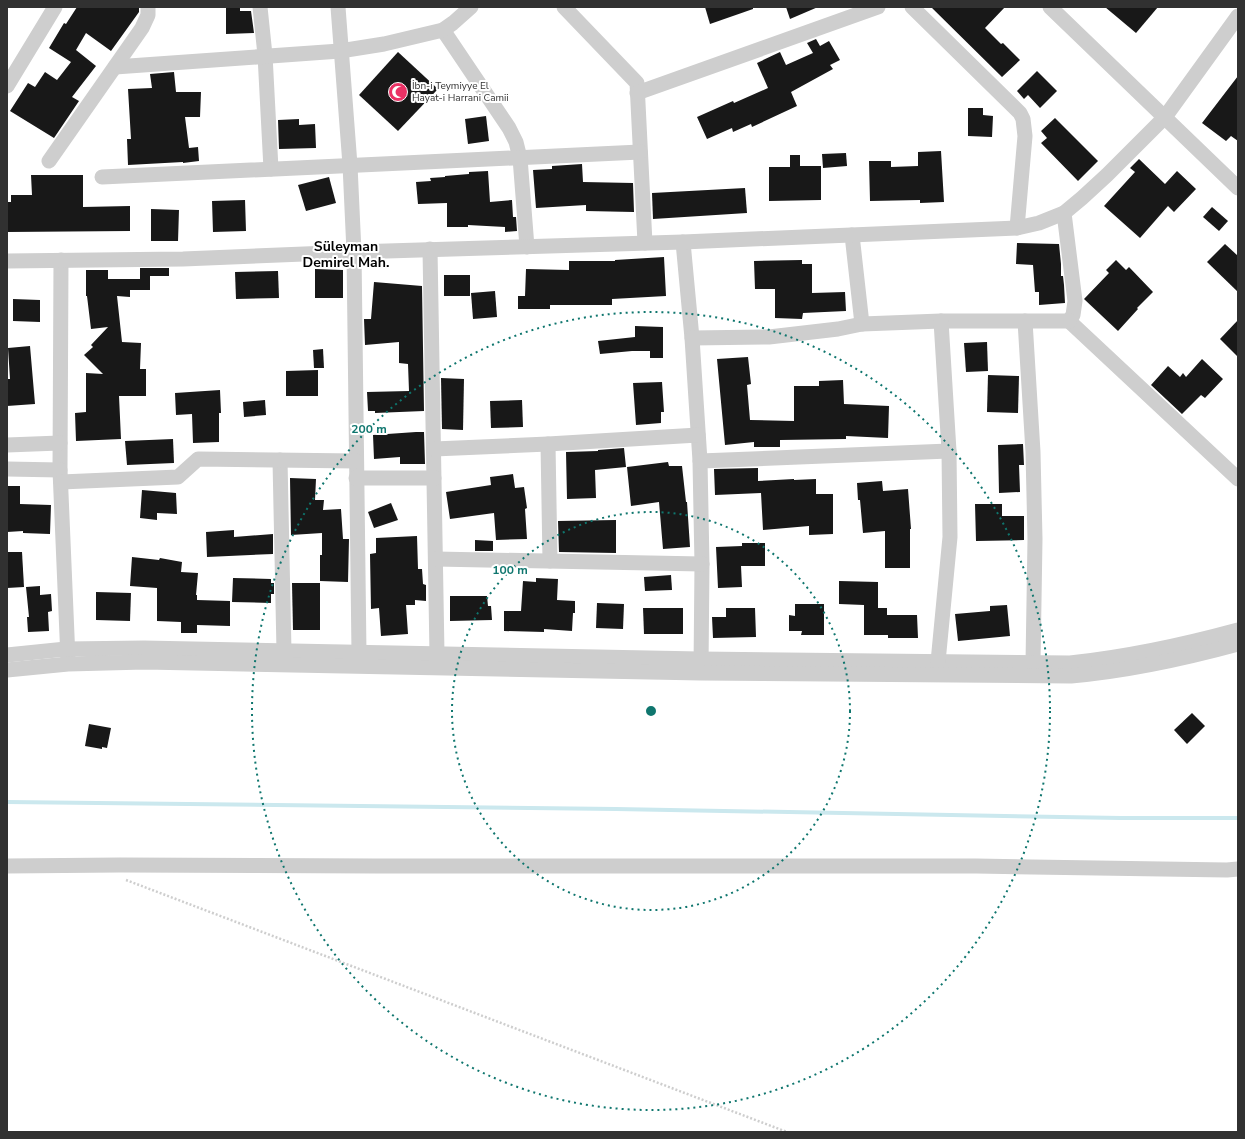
<svg xmlns="http://www.w3.org/2000/svg" width="1245" height="1139" font-family="'Nunito Sans',sans-serif">
<style>
.lines{fill:none;stroke-linecap:round;stroke-linejoin:round}
.stream{stroke:#cbe8ee;stroke-width:4}
.building{fill:#181818}
.path{stroke:#cecece;stroke-width:2.5;stroke-dasharray:2 2;stroke-linecap:butt}
.minor{stroke:#cecece;stroke-width:15}
.ring{fill:none;stroke:#0f766e;stroke-width:2;stroke-dasharray:2 4}
.labels{text-anchor:middle;dominant-baseline:central;stroke-width:4;stroke-linejoin:round;paint-order:stroke}
.poi-label{font-size:10px;fill:#313131;stroke:#fff;text-anchor:start}
.district-label{font-size:14px;font-weight:bold;fill:#000;stroke:#fff}
.centre{fill:#0f766e;stroke:#fff;stroke-width:2}
.ring-label{font-size:12px;text-anchor:middle;font-weight:bold;fill:#0f766e;stroke:#fff;stroke-width:4;stroke-linejoin:round;paint-order:stroke}
</style>
<rect width="100%" height="100%" fill="#fff"/>
<g class="lines">
<polyline class="stream" points="7,802 616,809 1121,818 1238,818"/>
</g>
<g class="building">
<polygon points="77,7 139,7 139,12 111,51 86,33 76,50 96,66 72,97 79,101 54,138 10,111 28,83 35,87 45,72 57,80 71,62 49,48 64,23 66,24"/>
<polygon points="226,7 240,7 240,11 251,11 254,33 226,34"/>
<polygon points="705,7 753,7 753,9 710,24"/>
<polygon points="786,7 818,7 790,19"/>
<polygon points="931,7 1005,7 985,28 1001,44 1003,43 1020,60 1002,77"/>
<polygon points="1105,7 1158,7 1136,33"/>
<polygon points="816,39 820,46 829,41 840,60 830,65 833,69 791,92 797,106 752,127 751,124 733,132 732,128 707,139 697,117 733,101 734,103 768,88 757,63 780,52 786,65 813,53 807,43"/>
<polygon points="398,52 438,89 398,131 359,95"/>
<polygon points="1037,71 1057,91 1040,108 1028,95 1024,99 1017,91"/>
<polygon points="174,72 176,92 201,92 200,117 185,117 189,148 198,147 199,161 183,163 183,162 128,165 127,139 131,139 128,89 152,88 150,74"/>
<polygon points="1238,76 1238,141 1231,136 1226,141 1202,123"/>
<polygon points="968,108 983,108 983,115 993,116 992,137 968,136"/>
<polygon points="486,116 489,141 468,144 465,119"/>
<polygon points="1055,118 1098,161 1078,181 1041,143 1047,138 1041,131"/>
<polygon points="299,119 299,125 315,124 316,148 279,149 278,120"/>
<polygon points="941,151 944,202 920,203 920,200 870,201 869,161 891,161 891,167 918,166 918,152"/>
<polygon points="846,153 847,166 823,168 822,154"/>
<polygon points="790,155 800,155 800,166 821,166 821,200 769,201 769,167 790,167"/>
<polygon points="1139,159 1165,184 1177,171 1196,189 1174,212 1168,206 1140,238 1104,206 1135,172 1130,168"/>
<polygon points="582,164 583,182 633,183 634,212 586,211 586,205 536,208 533,170 552,169 552,166"/>
<polygon points="488,171 490,202 512,200 513,217 516,217 517,231 505,232 505,227 468,225 468,227 447,227 447,203 418,204 416,182 431,181 430,178 445,177 445,176 469,174 469,172"/>
<polygon points="31,175 83,175 83,207 130,206 130,231 7,232 7,202 11,202 11,195 32,195"/>
<polygon points="329,177 336,203 306,211 298,185"/>
<polygon points="745,188 747,213 653,219 652,193"/>
<polygon points="245,200 246,231 213,232 212,201"/>
<polygon points="1212,207 1228,221 1219,231 1203,217"/>
<polygon points="151,209 179,210 178,241 151,241"/>
<polygon points="1017,243 1059,244 1061,264 1061,276 1063,276 1064,285 1065,303 1039,305 1039,292 1035,292 1033,265 1016,264"/>
<polygon points="1225,244 1238,256 1238,292 1207,262"/>
<polygon points="664,257 666,296 612,299 612,305 550,305 550,309 518,309 518,296 525,296 526,269 569,270 569,261 615,261 615,260"/>
<polygon points="802,260 802,264 812,264 812,293 845,292 846,311 803,313 802,319 775,318 775,289 755,289 754,261"/>
<polygon points="1116,260 1126,270 1129,267 1153,292 1137,308 1138,309 1118,331 1084,299 1109,273 1106,270"/>
<polygon points="140,268 169,268 169,276 150,276 150,290 130,290 130,297 117,296 122,342 141,343 140,369 146,369 146,396 119,396 121,439 76,441 75,413 86,412 86,373 103,374 84,355 93,347 91,345 108,327 91,329 87,296 86,296 86,270 108,270 108,279 140,279"/>
<polygon points="315,269 343,270 343,298 315,298"/>
<polygon points="278,271 279,298 236,299 235,272"/>
<rect x="444" y="275" width="26" height="21"/>
<polygon points="374,282 422,286 424,411 375,413 375,411 368,411 367,392 409,391 408,364 399,363 399,342 365,345 364,319 371,319"/>
<polygon points="495,291 497,317 473,319 471,293"/>
<polygon points="13,299 40,300 40,322 13,321"/>
<polygon points="1238,320 1238,357 1220,339"/>
<polygon points="635,326 663,327 663,358 650,358 650,351 632,351 600,354 598,341 635,337"/>
<polygon points="987,342 988,371 966,372 964,343"/>
<polygon points="30,346 35,404 7,406 7,379 10,379 8,348"/>
<polygon points="323,349 324,368 314,368 313,350"/>
<polygon points="748,357 751,384 747,385 750,420 794,421 794,386 819,386 819,381 843,380 844,404 889,406 888,438 846,436 846,439 780,440 780,447 754,447 754,442 725,445 717,359"/>
<polygon points="1202,359 1223,379 1205,398 1201,395 1182,414 1151,385 1168,366 1180,377 1183,373 1186,377"/>
<polygon points="318,370 318,396 286,396 286,371"/>
<polygon points="988,375 1019,376 1018,413 987,412"/>
<polygon points="441,378 464,379 463,430 442,429"/>
<polygon points="662,382 664,412 661,412 661,423 636,425 633,383"/>
<polygon points="220,390 221,413 219,413 219,442 193,443 192,414 176,415 175,393"/>
<polygon points="265,400 266,415 244,417 243,402"/>
<polygon points="522,400 523,427 491,428 490,401"/>
<polygon points="416,432 424,432 425,464 400,464 400,457 374,459 373,435"/>
<polygon points="173,439 174,463 127,465 125,441"/>
<polygon points="1023,444 1024,465 1019,465 1020,492 999,493 998,445"/>
<polygon points="624,448 626,467 595,470 596,498 567,499 566,452 598,451 598,450"/>
<polygon points="668,462 669,466 682,466 686,502 687,502 690,547 663,549 659,502 631,506 627,467"/>
<polygon points="758,468 758,481 794,479 794,480 816,479 816,494 833,494 833,534 809,535 809,526 763,530 761,493 715,495 714,469"/>
<polygon points="513,474 515,488 524,487 527,508 525,509 527,539 496,540 494,513 450,519 446,492 491,485 490,477"/>
<polygon points="290,478 316,479 315,500 324,500 323,510 341,509 343,539 349,539 348,582 320,581 320,555 322,555 322,533 291,535"/>
<polygon points="882,481 883,491 908,489 911,529 910,529 910,568 885,568 885,531 863,533 860,500 858,500 857,483"/>
<polygon points="7,486 20,486 20,504 51,505 50,534 23,533 23,531 7,532"/>
<polygon points="142,490 176,493 177,514 157,513 157,520 140,518"/>
<polygon points="391,503 398,520 374,528 368,512"/>
<polygon points="975,504 1002,504 1002,516 1024,516 1024,540 976,541"/>
<polygon points="616,520 616,553 559,552 558,521"/>
<polygon points="234,530 234,537 273,534 273,554 207,557 206,532"/>
<polygon points="417,536 418,569 422,569 423,584 426,585 426,601 415,600 415,605 406,605 408,634 381,636 379,608 371,609 370,554 376,553 376,538"/>
<polygon points="475,540 493,541 493,551 475,551"/>
<polygon points="742,543 765,543 765,566 741,566 742,587 718,588 716,547 742,546"/>
<polygon points="7,552 22,552 24,587 7,588"/>
<polygon points="132,557 159,560 160,558 182,562 181,572 198,573 196,595 197,595 197,600 230,601 230,626 197,625 197,633 181,633 181,622 157,621 157,588 130,586"/>
<polygon points="671,575 672,590 645,591 644,577"/>
<polygon points="233,578 271,579 271,583 274,583 274,594 271,594 271,603 232,602"/>
<polygon points="536,578 558,579 557,600 575,601 575,613 573,613 572,631 544,629 544,632 504,631 504,611 521,611 523,581 536,582"/>
<polygon points="839,581 878,582 878,608 887,608 887,615 917,615 918,638 888,638 888,635 864,635 864,605 839,604"/>
<polygon points="292,583 320,583 320,630 293,630"/>
<polygon points="40,586 40,595 51,594 52,611 48,612 49,631 28,632 27,617 29,617 26,587"/>
<polygon points="96,592 131,593 130,621 96,620"/>
<polygon points="450,596 487,596 488,606 491,606 492,620 450,621"/>
<polygon points="597,603 624,604 623,629 596,628"/>
<polygon points="795,604 824,604 824,635 801,635 802,631 789,631 789,615 795,616"/>
<polygon points="1007,605 1010,636 958,641 955,614 990,611 990,606"/>
<polygon points="643,608 683,608 683,634 644,634"/>
<polygon points="726,608 755,608 756,637 713,638 712,617 726,617"/>
<polygon points="1192,713 1205,726 1187,744 1174,730"/>
<polygon points="89,724 111,728 107,748 102,747 102,749 85,746"/>
</g>
<g class="lines">
<polyline class="path" points="126,880 787,1132"/>
<g class="minor">
<polyline points="260,7 265,55 271,169"/>
<polyline points="338,7 350,165 354,252 359,653"/>
<polyline points="564,7 637,83 645,243"/>
<polyline points="912,7 1020,113 1023,119 1025,136 1017,228"/>
<polyline points="1050,7 1238,188"/>
<polyline points="443,30 509,128 516,142 520,158 527,247"/>
<polyline points="115,67 340,51 384,44 443,30 453,23 471,7"/>
<polyline points="7,86 55,7"/>
<polyline points="637,93 878,7"/>
<polyline points="49,161 142,28 148,15 148,7"/>
<polyline points="102,177 640,152"/>
<polyline points="1064,213 1075,301 1073,315 1069,321 1238,479"/>
<polyline points="852,235 862,324"/>
<polyline points="683,242 692,338 700,461 702,564 701,668"/>
<polyline points="430,249 437,654"/>
<polyline points="61,260 60,470 68,659"/>
<polyline points="7,261 183,259 354,252 683,242 1017,228 1039,223 1064,213 1082,198 1107,175 1165,117 1238,16"/>
<polyline points="1025,321 1033,452 1035,539 1033,663"/>
<polyline points="692,338 769,337 838,329 862,324 941,321 1069,321"/>
<polyline points="548,444 550,561"/>
<polyline points="7,445 60,443"/>
<polyline points="434,449 548,444 698,435"/>
<polyline points="280,460 284,651"/>
<polyline points="700,461 949,451"/>
<polyline points="7,469 60,470"/>
<polyline points="356,478 434,478"/>
<polyline points="61,482 178,477 198,459 356,461"/>
<polyline points="436,559 702,564"/>
<path d="M7 655 66 649 144 648 700 659 1070 663C1127 657 1183 645 1238 630"/>
<polyline points="938,662 950,537 949,451 941,321"/>
<path d="M7 670 68 664 145 662 701 673 1071 676C1127 671 1183 659 1238 644"/>
<polyline points="7,866 120,865 376,866 976,866 1227,870 1238,869"/>
</g>
</g>
<g class="ring">
<circle cx="651" cy="711" r="199"/>
<circle cx="651" cy="711" r="399"/>
</g>
<defs>
<symbol id="mosque-disc" viewBox="-11 -11 22 22"><circle r="9.5" fill="#ea3165" stroke="#fff"/><path d="M3.5-4.9A6 6 0 1 0 3.5 4.9A5 5 0 1 1 3.5-4.9Z" fill="#fff"/></symbol>
</defs>
<g fill-rule="evenodd">
<use href="#mosque-disc" x="387" y="81" width="22" height="22"/>
</g>
<g class="labels">
<g class="poi-label">
<text x="412" y="86">İbn-i Teymiyye El<tspan x="412" dy="12">Hayat-i Harrani Camii</tspan></text>
</g>
<g class="district-label">
<text x="346" y="246">Süleyman<tspan x="346" dy="16">Demirel Mah.</tspan></text>
</g>
</g>
<circle cx="651" cy="711" r="6" class="centre"/>
<g class="ring-label">
<text x="369" y="433">200 m</text>
<text x="510" y="574">100 m</text>
</g>
<rect width="1245" height="1139" fill="none" stroke="#313131" stroke-width="16"/>
</svg>
